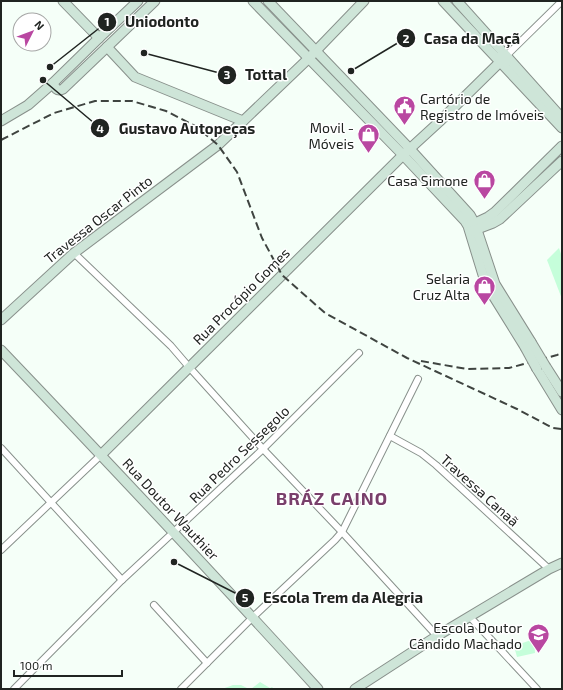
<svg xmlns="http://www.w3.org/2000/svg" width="563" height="690" font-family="'Exo 2',sans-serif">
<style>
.green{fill:#c5feda}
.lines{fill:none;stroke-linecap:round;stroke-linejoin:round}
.street-casing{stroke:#88908b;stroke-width:8}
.secondary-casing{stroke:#88908b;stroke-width:11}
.street{stroke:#fff;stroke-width:6}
.secondary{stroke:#cee5d8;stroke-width:9}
.rail{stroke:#3f4440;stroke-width:2;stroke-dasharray:8 4;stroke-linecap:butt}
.secondary-bridge-casing{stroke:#88908b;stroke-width:11;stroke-linecap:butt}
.secondary-bridge{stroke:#cee5d8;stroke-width:9}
.labels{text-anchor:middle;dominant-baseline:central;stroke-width:3;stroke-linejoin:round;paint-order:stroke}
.poi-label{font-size:14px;fill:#202421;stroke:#fff;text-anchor:end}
.street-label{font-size:14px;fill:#202421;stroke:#fff}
.district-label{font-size:18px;font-weight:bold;letter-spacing:1px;fill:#793f6b;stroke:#fff}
.leader{fill:none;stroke:#202421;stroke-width:1.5}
.callout-dot{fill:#202421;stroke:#fff;stroke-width:1.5}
.mark-label{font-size:12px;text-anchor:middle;font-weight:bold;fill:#fff}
.callout-label{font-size:15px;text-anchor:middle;font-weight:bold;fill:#202421;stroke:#fff;stroke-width:3;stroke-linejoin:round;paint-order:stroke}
</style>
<rect width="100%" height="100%" fill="#f5fff8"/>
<g class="green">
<polygon points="559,248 562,257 562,299 547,260"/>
<polygon points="534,639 535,653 517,657 514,646"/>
<polygon points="260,682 270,688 272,687 274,689 251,689"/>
<polygon points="233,685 241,685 249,689 222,689"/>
</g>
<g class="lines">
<defs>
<g id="street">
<polyline points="506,56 562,1"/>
<polyline points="74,253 171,346 189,367 263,449 342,532 437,636"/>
<polyline points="390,436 421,453 436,465 549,569"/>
<polyline points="1,448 122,580"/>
<polyline points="1,550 101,455"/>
<polyline points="154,605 207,663"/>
<polyline points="470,617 537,689"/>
<polyline points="14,689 122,580 263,449 359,353"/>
<polyline points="181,689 253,617 335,540 342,532 418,379"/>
</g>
<g id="secondary">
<polyline points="63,1 99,38"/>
<polyline points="253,1 403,155 465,221 468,226 483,275 489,289 525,347"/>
<polyline points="268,1 410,149 470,215 475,224 495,284 531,342"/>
<polyline points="443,1 562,128"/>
<polyline points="457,1 562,118"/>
<polyline points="107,47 135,77 243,121"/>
<path d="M53 83C55 88 57 92 63 89L107 47 155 1"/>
<polyline points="1,121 28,105 53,83 99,38 138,1"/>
<polyline points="471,225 488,217 495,212 562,146"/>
<polyline points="472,231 493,223 500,219 562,161"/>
<polyline points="1,320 74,253 218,145 309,58 364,1"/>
<path d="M1 350C108 462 214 575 318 689"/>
<polyline points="546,367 562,392"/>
<polyline points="537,369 562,410"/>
<polyline points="101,455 403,155 439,122 500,62 506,62 507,59 506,56 503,55 501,56 499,58 500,62"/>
<polyline points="355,689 437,636 549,569 562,563"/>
</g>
</defs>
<use href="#street" class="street-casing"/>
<use href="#secondary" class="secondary-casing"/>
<use href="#street" class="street"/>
<use href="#secondary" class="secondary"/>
<g class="rail">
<polyline points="1,140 54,113 95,101 132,101 166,111 197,127 218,145 237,172 262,238 282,275 325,313 407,358 517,409 553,428 562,429"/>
<polyline points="421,361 467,369 509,368 557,355 562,353"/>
</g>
<defs>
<g id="secondary-bridge">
<polyline points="531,342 546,367"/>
<polyline points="525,347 537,369"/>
</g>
</defs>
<use href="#secondary-bridge" class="secondary-bridge-casing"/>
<use href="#secondary-bridge" class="secondary-bridge"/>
</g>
<defs>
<symbol id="civic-pin" viewBox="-11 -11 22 30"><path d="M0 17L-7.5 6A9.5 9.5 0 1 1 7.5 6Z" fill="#b947a1" stroke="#fff"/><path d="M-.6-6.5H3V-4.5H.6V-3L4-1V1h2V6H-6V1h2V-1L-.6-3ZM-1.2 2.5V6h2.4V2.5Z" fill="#fff"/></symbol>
<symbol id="shop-pin" viewBox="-11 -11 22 30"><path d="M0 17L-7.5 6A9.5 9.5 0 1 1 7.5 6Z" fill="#b947a1" stroke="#fff"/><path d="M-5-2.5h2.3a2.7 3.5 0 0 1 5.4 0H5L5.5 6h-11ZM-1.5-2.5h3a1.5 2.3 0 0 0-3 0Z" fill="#fff"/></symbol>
<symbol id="school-pin" viewBox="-11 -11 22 30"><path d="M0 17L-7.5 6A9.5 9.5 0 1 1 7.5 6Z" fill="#b947a1" stroke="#fff"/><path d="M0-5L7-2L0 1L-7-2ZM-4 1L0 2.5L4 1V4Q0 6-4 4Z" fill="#fff"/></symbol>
</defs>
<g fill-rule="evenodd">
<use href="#civic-pin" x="392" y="94" width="25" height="34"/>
<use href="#shop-pin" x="356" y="122" width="25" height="34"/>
<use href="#shop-pin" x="472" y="168" width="25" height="34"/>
<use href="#shop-pin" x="472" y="274" width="25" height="34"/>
<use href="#school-pin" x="526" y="622" width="25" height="34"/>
</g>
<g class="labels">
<g class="poi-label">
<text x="420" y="98" text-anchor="start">Cartório de<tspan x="420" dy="16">Registro de Imóveis</tspan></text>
<text x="354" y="127">Movil -<tspan x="354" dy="16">Móveis</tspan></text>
<text x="468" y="180">Casa Simone</text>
<text x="470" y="278">Selaria<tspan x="470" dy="16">Cruz Alta</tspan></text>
<text x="522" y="627">Escola Doutor<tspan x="522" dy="16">Cândido Machado</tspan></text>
</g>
<g class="street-label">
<text transform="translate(98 219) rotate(-38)">Travessa Oscar Pinto</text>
<text transform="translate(241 296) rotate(-45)">Rua Procópio Gomes</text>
<text transform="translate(239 454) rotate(-44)">Rua Pedro Sessegolo</text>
<text transform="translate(480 490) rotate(42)">Travessa Canaã</text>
<text transform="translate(171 509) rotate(47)">Rua Doutor Wauthier</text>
</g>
<g class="district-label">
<text x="332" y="498">BRÁZ CAINO</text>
</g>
</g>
<path class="leader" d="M50 67L107 22M351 71L406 38M144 53L227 75M43 80L100 128M174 562L245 598"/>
<g class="callout-dot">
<circle cx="50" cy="67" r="4"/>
<circle cx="351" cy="71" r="4"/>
<circle cx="144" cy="53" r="4"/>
<circle cx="43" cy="80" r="4"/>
<circle cx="174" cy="562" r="4"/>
<circle cx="107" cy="22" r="10"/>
<circle cx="406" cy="38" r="10"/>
<circle cx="227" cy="75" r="10"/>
<circle cx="100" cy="128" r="10"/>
<circle cx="245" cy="598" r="10"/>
</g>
<g class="mark-label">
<text x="107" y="26">1</text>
<text x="406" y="43">2</text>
<text x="227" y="79">3</text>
<text x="100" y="133">4</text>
<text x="245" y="602">5</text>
</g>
<g class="callout-label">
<text x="162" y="27">Uniodonto</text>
<text x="472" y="44">Casa da Maçã</text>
<text x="266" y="80">Tottal</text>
<text x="187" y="134">Gustavo Autopeças</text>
<text x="343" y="603">Escola Trem da Alegria</text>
</g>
<rect width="563" height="690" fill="none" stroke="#202421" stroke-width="4"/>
<g transform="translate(32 32) rotate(48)"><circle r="19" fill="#ffffff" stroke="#a6a7a6"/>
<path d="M0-3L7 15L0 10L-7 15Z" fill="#b947a1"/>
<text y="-6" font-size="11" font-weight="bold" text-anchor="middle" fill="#202421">N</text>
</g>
<path d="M14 670v6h108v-6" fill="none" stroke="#202421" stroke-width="2"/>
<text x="20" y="670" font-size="12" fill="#202421" stroke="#ffffff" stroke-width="3" paint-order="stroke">100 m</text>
</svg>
